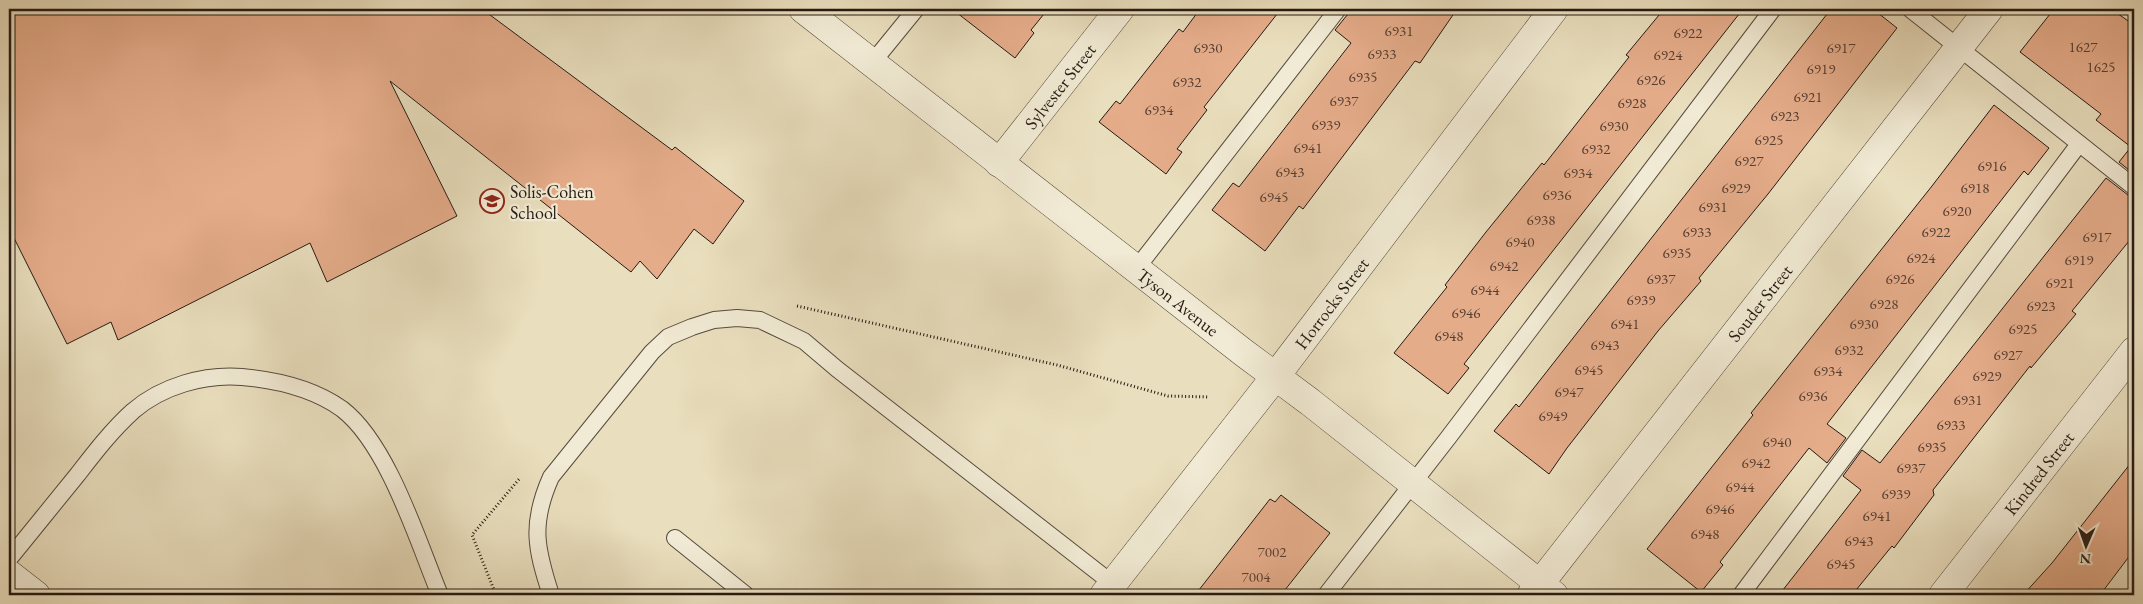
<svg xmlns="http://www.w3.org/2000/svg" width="2143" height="604" font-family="'EB Garamond',serif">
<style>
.building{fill:#e5ac8a;stroke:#261a13}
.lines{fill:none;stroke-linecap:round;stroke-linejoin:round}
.service-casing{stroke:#574b3e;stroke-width:18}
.minor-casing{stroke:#574b3e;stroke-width:29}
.tertiary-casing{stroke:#574b3e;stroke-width:29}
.path{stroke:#261a13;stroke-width:3;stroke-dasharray:1 2.5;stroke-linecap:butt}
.service{stroke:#f1ead4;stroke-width:16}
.minor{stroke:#f1ead4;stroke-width:28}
.tertiary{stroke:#f1ead4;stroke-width:28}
.labels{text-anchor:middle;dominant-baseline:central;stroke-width:4.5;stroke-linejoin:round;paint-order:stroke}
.number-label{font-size:15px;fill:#563e31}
.street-label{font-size:18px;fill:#261a13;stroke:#f1ead4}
.poi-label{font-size:18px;fill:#261a13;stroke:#f1ead4;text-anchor:start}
</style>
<rect width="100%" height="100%" fill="#e9debd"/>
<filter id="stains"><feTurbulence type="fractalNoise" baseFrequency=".004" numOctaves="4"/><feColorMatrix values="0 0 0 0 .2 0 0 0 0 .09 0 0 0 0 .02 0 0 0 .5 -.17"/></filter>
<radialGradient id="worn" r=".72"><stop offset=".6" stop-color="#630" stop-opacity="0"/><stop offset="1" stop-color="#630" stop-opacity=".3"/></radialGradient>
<g class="building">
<polygon points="9,9 482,9 672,150 675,147 744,201 713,244 694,229 657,279 640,261 631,272 390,81 457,216 327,282 310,243 118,340 111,322 67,344 9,228"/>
<polygon points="952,9 1048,9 1031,30 1034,33 1015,58"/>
<polygon points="1200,9 1281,9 1204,107 1207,110 1177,149 1182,152 1166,174 1099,122 1116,101 1120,104 1179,29 1183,32"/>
<polygon points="1352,9 1457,9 1420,63 1415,61 1303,209 1299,206 1265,251 1212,210 1233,183 1239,187 1351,43 1335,30"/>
<polygon points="1664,9 1743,9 1464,364 1469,368 1448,394 1394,353 1447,287 1445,285 1486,232 1542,163 1544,165 1629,57 1626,55"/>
<polygon points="1831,9 1873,9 1897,28 1768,194 1699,278 1701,281 1658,331 1567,448 1549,474 1494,431 1516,404 1519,407"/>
<polygon points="2054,9 2111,9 2134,25 2134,174 2119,162 2131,147 2096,120 2101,114 2020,52"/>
<polygon points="1994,105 2049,148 2028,175 2024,171 1827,424 1846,438 1827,463 1809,448 1720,562 1723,565 1701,592 1647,549 1753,415 1751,413 1932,186"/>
<polygon points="2106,178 2128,195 2134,197 2134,235 2072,311 2076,314 2031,368 2030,366 1933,490 1934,495 1894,548 1892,546 1852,595 1779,595 1861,490 1843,476 1862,450 1880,463"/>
<polygon points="2134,459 2134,550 2100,595 2023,595 2052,563"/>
<polygon points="1281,495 1330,533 1281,595 1195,595 1270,499 1275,502"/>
</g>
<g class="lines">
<defs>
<g id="service">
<polyline points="1910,9 2134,187"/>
<polyline points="872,63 916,9"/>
<polyline points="1136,269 1338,9"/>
<polyline points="675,538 746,595"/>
<path d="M9 559C32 531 55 502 78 474 95 452 112 430 133 411 162 386 204 374 242 377 276 380 314 389 342 409 388 444 418 542 440 595"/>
<path d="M551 595C536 549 530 524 551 477L652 352 668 337 692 327 714 320 737 318 760 320 804 341 837 369 1113 584"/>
<polyline points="1326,595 1448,438 1773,9"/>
<polyline points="1741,595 2079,144"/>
</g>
<g id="minor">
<path id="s1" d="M999 163 1120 9"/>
<polyline points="9,574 36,595"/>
<path id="s2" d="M1104 595 1275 377 1554 9"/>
<path id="s3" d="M1531 595 1989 9"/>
<path id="s4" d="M1943 595 2134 351"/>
</g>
<g id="tertiary">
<path id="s5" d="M803 9 1244 353 1310 402 1554 595"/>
</g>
</defs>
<use href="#service" class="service-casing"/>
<use href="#minor" class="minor-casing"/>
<use href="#tertiary" class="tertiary-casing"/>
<g class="path">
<polyline points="797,306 1057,365 1168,396 1209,397"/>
<polyline points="496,595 472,535 520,478"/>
</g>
<use href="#service" class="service"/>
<use href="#minor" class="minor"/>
<use href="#tertiary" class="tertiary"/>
</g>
<defs>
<symbol id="school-ring" viewBox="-11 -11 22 22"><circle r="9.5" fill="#f1ead4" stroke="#8f2418" stroke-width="1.5"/><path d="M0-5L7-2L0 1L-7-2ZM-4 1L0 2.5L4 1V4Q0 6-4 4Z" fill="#8f2418"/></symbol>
</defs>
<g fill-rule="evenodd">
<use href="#school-ring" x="478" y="187" width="28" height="28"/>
</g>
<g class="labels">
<g class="number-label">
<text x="1399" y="30">6931</text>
<text x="1688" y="32">6922</text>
<text x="2083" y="46">1627</text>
<text x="1208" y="47">6930</text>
<text x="1841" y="47">6917</text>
<text x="1382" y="53">6933</text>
<text x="1668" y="54">6924</text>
<text x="2101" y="66">1625</text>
<text x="1821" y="68">6919</text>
<text x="1363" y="76">6935</text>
<text x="1651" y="79">6926</text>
<text x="1187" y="81">6932</text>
<text x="1808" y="96">6921</text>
<text x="1344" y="100">6937</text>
<text x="1632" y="102">6928</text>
<text x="1159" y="109">6934</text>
<text x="1785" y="115">6923</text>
<text x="1326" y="124">6939</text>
<text x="1614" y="125">6930</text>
<text x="1769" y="139">6925</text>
<text x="1308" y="147">6941</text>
<text x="1596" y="148">6932</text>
<text x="1749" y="160">6927</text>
<text x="1992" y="165">6916</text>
<text x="1290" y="171">6943</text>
<text x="1578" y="172">6934</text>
<text x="1736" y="187">6929</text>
<text x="1975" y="187">6918</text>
<text x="1557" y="194">6936</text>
<text x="1274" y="196">6945</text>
<text x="1713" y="206">6931</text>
<text x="1957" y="210">6920</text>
<text x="1541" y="219">6938</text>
<text x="1697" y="231">6933</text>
<text x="1936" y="231">6922</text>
<text x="2097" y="236">6917</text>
<text x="1520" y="241">6940</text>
<text x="1677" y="252">6935</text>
<text x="1921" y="257">6924</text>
<text x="2079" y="259">6919</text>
<text x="1504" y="265">6942</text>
<text x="1661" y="278">6937</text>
<text x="1900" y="278">6926</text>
<text x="2060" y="282">6921</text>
<text x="1485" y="289">6944</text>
<text x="1641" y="299">6939</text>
<text x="1884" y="303">6928</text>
<text x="2041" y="305">6923</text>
<text x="1466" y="312">6946</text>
<text x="1625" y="323">6941</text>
<text x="1864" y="323">6930</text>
<text x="2023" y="328">6925</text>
<text x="1449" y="335">6948</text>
<text x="1605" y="344">6943</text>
<text x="1849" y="349">6932</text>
<text x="2008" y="354">6927</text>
<text x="1589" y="369">6945</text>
<text x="1828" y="370">6934</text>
<text x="1987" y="375">6929</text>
<text x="1569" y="391">6947</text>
<text x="1813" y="395">6936</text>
<text x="1968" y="399">6931</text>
<text x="1553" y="415">6949</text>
<text x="1951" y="424">6933</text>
<text x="1777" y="441">6940</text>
<text x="1932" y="446">6935</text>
<text x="1756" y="462">6942</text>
<text x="1911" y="467">6937</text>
<text x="1740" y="486">6944</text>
<text x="1896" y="493">6939</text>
<text x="1720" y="508">6946</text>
<text x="1877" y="515">6941</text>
<text x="1705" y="533">6948</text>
<text x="1859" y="540">6943</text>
<text x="1272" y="551">7002</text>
<text x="1841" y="563">6945</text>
<text x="1256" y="576">7004</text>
</g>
<g class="street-label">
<text stroke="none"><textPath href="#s1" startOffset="98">Sylvester Street</textPath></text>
<text stroke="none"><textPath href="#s5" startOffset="476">Tyson Avenue</textPath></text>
<text stroke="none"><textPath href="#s3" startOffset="371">Souder Street</textPath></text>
<text stroke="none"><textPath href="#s2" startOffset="370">Horrocks Street</textPath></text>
<text stroke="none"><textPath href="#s4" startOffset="155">Kindred Street</textPath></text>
</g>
<g class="poi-label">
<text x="510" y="191">Solis-Cohen<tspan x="510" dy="21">School</tspan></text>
</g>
</g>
<rect width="2143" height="604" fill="none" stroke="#e9debd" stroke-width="30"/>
<rect x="10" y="10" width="2123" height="584" fill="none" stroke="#261a13" stroke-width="2.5"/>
<rect x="15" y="15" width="2113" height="574" fill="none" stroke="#261a13"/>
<g transform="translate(2086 546) rotate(182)" stroke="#f1ead4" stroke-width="4" paint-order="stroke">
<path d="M0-4L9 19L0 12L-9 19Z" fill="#261a13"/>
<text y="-8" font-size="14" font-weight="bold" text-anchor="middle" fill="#261a13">N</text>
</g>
<rect width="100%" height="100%" filter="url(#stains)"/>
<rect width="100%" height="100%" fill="url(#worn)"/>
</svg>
